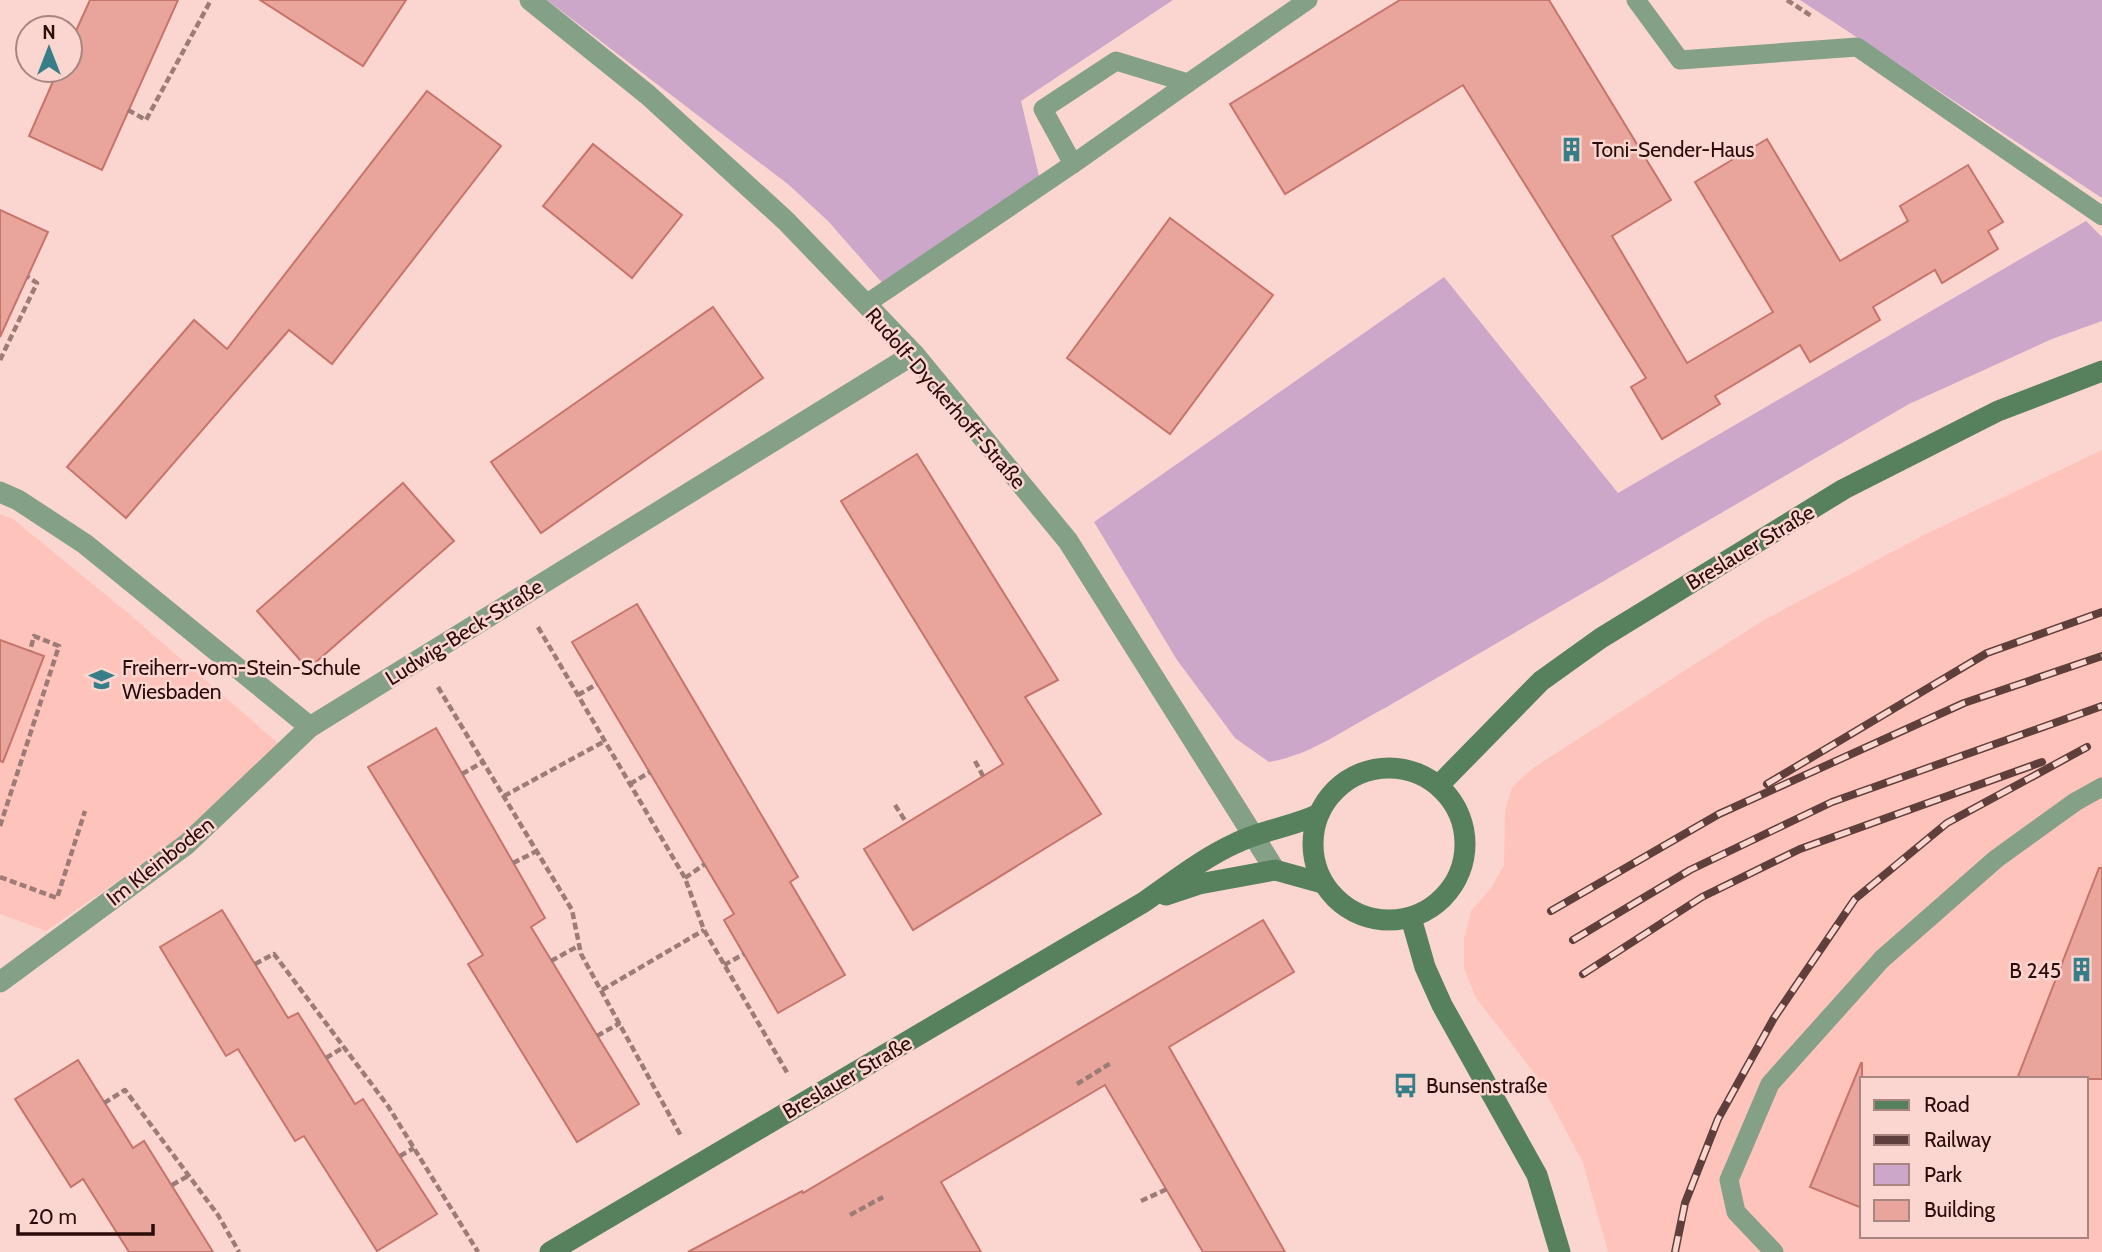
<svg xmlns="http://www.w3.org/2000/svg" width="2102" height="1252" font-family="Cabin,sans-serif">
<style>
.built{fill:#fec3bb;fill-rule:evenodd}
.green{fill:#cca7ca}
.building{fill:#e9a59c;stroke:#c7746b;stroke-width:2}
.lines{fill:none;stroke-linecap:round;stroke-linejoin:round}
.path{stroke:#9d7b77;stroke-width:4.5;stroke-dasharray:7 3.5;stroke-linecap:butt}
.lane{stroke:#84a087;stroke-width:19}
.street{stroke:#84a087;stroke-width:21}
.secondary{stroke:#57805c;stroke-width:21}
.rail-casing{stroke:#5f3f3b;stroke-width:8}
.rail{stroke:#fbd6d1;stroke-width:5;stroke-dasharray:16;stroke-linecap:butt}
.labels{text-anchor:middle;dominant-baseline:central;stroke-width:5;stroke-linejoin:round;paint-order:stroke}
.poi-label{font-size:21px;fill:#2b0c09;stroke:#fbd6d1;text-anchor:start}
.street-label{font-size:21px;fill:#2b0c09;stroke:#fbd6d1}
</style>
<rect width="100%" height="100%" fill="#fbd6d1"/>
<g class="built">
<path d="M2102 450V1252H1608L1583 1163 1538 1078 1476 998 1464 968V939L1471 911 1491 888 1504 865 1505 811 1512 787 1533 768 1762 621 1924 535ZM1862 1079H2086V1236H1862Z"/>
<polygon points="0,514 13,519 128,613 279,744 180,838 46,931 0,914"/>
</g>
<g class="green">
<polygon points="547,0 1173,0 1021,101 1039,176 885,286 828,221 789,185"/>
<polygon points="1800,0 2102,0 2102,198"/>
<path d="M2086 221 2102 237V321L2052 339 1909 404 1385 708C1346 728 1312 755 1269 762L1235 738 1177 660 1094 522 1444 277 1618 493Z"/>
</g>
<g class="building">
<polygon points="90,0 178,0 102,170 29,136 58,70 70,70 70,44"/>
<polygon points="260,0 406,0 363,66"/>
<polygon points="1400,0 1549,0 1671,200 1612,236 1687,363 1773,312 1695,182 1767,139 1840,261 1908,221 1900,206 1968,165 2003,222 1988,231 1998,249 1942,283 1935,270 1873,307 1880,320 1810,362 1800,345 1715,396 1720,404 1662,439 1631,387 1646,378 1463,85 1285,194 1230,104"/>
<polygon points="427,91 501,146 332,364 289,330 126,518 67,467 194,320 227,349"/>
<polygon points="593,144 682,215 632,278 543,206"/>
<polygon points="0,210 48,232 0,337"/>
<polygon points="1170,218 1273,295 1170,434 1067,358"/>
<polygon points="713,307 763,378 541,533 491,462"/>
<polygon points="917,454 1058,680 1025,697 1101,814 913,930 864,849 1003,764 841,501"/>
<polygon points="403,483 454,541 308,669 257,611"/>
<polygon points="637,604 798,877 790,882 845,975 778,1013 724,920 734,914 572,642"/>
<polygon points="0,640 44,656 3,762 0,761"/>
<polygon points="436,728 545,918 531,927 639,1104 577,1142 468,964 483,955 368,767"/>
<polygon points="2099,868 2102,868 2102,1079 2017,1079"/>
<polygon points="222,910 288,1018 298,1013 355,1104 363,1099 437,1214 377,1251 304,1136 295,1141 238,1049 226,1056 160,947"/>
<polygon points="1263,920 1294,972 1169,1047 1285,1252 1203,1252 1105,1085 941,1182 981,1252 688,1252 802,1191 803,1193"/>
<polygon points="78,1060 133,1148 144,1141 213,1252 129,1252 83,1179 71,1187 15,1099"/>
<polygon points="1861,1063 1862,1063 1862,1208 1810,1187"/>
</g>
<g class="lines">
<g class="path">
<polyline points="1787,0 1813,17"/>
<polyline points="128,110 146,120 211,0"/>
<polyline points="0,360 37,283 28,277"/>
<polyline points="538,627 685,878 704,930 788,1074"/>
<polyline points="438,687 572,910 581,954 681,1136"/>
<polyline points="578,695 597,684"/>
<polyline points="975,761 983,776"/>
<polyline points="462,774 483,762"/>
<polyline points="630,784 650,772"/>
<polyline points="504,796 605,741"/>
<polyline points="895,805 906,822"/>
<polyline points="0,826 59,646 34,636 30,651"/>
<polyline points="513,863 537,851"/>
<polyline points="0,877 57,898 85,811"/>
<polyline points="685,878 705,864"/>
<polyline points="551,961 580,945"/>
<polyline points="255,964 274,954 388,1106 478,1252"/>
<polyline points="724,965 744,954"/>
<polyline points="602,990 704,930"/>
<polyline points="597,1036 620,1023"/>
<polyline points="326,1058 344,1047"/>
<polyline points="1077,1084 1111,1063"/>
<polyline points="104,1103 125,1090 218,1215 239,1252"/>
<polyline points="400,1156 414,1148"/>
<polyline points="172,1185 188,1176"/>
<polyline points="1141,1201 1167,1189"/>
<polyline points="850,1215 883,1197"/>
</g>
<g class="lane">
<polyline points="1636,0 1680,60 1857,47 2102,216"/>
<polyline points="1073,164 1188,83"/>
<polyline points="866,304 1073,164 1043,109 1116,61 1188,83 1308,0"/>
<polyline points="1774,1252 1736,1212 1729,1180 1770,1084 1882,959 1996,859 2075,802 2102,787"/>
</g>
<g class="street">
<polyline points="530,0 648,95 786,221 914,354 1068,541 1275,870"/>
<polyline points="0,492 18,500 85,544 310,727"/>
<polyline points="0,982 187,844 310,727 914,354"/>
</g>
<g class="secondary">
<circle cx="1389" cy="844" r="76"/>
<polyline points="1439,785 1541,681 1601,638 1844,489 1998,411 2102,371"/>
<polyline points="1166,895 1199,884 1275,870 1322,883"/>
<polyline points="1411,918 1425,967 1442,1005 1537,1175 1560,1252"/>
<path d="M550 1252 1144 902C1174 881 1203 858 1236 843 1262 830 1292 827 1319 814"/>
</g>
<defs>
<g id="rail">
<polyline points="1767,784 1987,653 2102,612"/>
<polyline points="1551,911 1719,814 1964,703 2102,656"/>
<polyline points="1573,940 1690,870 1832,802 2102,706"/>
<polyline points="1583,974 1702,897 1800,849 2042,762"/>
<polyline points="1675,1252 1685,1203 1718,1119 1774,1018 1855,899 1947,823 2087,747"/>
</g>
</defs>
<use href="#rail" class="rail-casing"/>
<use href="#rail" class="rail"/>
</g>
<defs>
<symbol id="building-bare" viewBox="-9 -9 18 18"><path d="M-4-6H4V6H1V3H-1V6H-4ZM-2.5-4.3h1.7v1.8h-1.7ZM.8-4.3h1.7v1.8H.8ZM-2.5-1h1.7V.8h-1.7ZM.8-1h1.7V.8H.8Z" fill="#377e88" stroke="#fbd6d1" stroke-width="2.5" paint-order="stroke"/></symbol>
<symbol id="school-bare" viewBox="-9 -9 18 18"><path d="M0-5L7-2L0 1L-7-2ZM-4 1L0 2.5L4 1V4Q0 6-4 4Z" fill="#377e88" stroke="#fbd6d1" stroke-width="2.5" paint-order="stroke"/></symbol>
<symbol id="bus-bare" viewBox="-9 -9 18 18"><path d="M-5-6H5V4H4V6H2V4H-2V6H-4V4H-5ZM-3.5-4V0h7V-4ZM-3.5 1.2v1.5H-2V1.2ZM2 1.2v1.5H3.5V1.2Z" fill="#377e88" stroke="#fbd6d1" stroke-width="2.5" paint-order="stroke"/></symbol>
</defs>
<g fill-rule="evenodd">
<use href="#building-bare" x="1554" y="132" width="35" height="35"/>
<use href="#school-bare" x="84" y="662" width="35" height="35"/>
<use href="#building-bare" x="2064" y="952" width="35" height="35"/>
<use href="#bus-bare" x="1388" y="1068" width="35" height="35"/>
</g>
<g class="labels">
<g class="poi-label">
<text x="1592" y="149">Toni-Sender-Haus</text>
<text x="122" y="667">Freiherr-vom-Stein-Schule<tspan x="122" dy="24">Wiesbaden</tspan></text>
<text x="2061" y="970" text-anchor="end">B 245</text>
<text x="1426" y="1085">Bunsenstraße</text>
</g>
<g class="street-label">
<text transform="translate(946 398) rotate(49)">Rudolf-Dyckerhoff-Straße</text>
<text transform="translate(1750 547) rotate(-31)">Breslauer Straße</text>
<text transform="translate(464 632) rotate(-32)">Ludwig-Beck-Straße</text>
<text transform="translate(160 861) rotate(-38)">Im Kleinboden</text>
<text transform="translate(847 1077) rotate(-30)">Breslauer Straße</text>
</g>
</g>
<rect x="1860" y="1077" width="228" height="161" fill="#fbd6d1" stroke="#a88581" stroke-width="2"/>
<rect x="1874" y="1100" width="35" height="10" fill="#57805c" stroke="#a88581" stroke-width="2"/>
<text x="1924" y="1112" font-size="21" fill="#2b0c09">Road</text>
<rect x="1874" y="1135" width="35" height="10" fill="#5f3f3b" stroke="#a88581" stroke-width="2"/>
<text x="1924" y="1147" font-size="21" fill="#2b0c09">Railway</text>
<rect x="1874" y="1164" width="35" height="21" fill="#cca7ca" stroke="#a88581" stroke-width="2"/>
<text x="1924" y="1182" font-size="21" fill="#2b0c09">Park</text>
<rect x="1874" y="1200" width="35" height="21" fill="#e9a59c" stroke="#a88581" stroke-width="2"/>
<text x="1924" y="1217" font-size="21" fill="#2b0c09">Building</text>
<g transform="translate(49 49)"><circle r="33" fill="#fbd6d1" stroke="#a88581" stroke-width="2"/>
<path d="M0-5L12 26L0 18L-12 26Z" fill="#377e88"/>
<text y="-10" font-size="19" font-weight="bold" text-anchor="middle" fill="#2b0c09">N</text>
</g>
<path d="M18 1224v10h135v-10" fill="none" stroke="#2b0c09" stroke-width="3.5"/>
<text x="28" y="1224" font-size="21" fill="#2b0c09" stroke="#fbd6d1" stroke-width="5" paint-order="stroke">20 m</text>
</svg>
